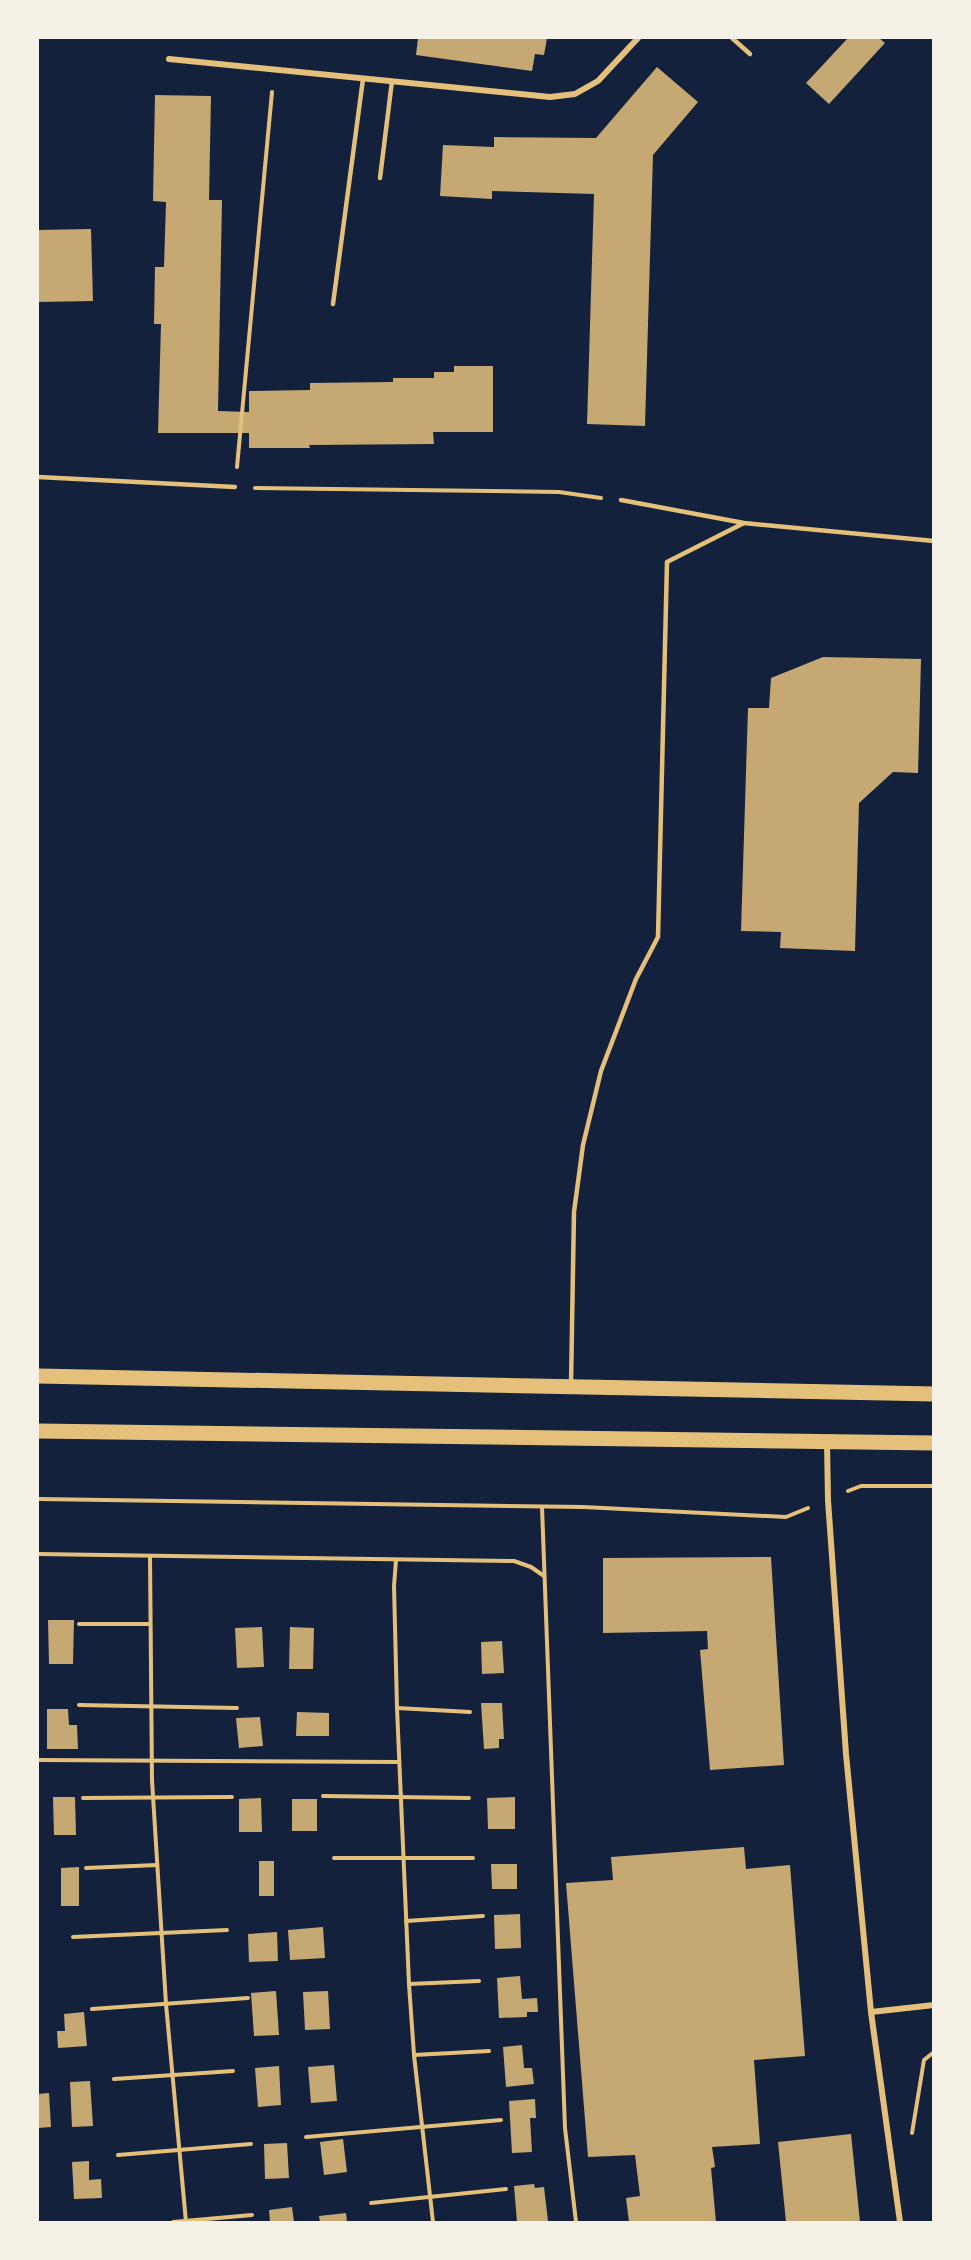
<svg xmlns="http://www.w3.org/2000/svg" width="971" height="2260" font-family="Poppins,sans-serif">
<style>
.building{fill:#c6a872}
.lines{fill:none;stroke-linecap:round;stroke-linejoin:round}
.path{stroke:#e5c07b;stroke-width:4}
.service{stroke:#e5c07b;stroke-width:4.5}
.minor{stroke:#e5c07b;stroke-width:6}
.primary{stroke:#e5c07b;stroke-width:15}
</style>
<rect width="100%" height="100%" fill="#14213d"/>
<g class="building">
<polygon points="418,38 547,38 544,55 535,54 532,71 416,55"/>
<polygon points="848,38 879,38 885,43 829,104 806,83"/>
<polygon points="657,67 698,102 653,155 645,426 587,424 594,194 492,191 492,199 440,196 443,145 494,147 494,137 596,138"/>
<polygon points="155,95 211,96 209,200 222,200 218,411 249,412 249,391 310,390 310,383 393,382 393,378 434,378 434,372 454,372 454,366 493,366 493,432 433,432 434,444 309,445 310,448 249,448 249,433 158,433 161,324 154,324 155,267 164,267 166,202 153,201"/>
<polygon points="91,229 93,301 38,302 38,230"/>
<polygon points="823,657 921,659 918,773 893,772 859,803 855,951 780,948 781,932 741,931 748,708 769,708 771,678"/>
<polygon points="771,1557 784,1765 710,1770 700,1650 708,1649 707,1631 603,1633 603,1558"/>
<polygon points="48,1620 74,1620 73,1664 49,1664"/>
<polygon points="262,1627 264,1667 237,1668 235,1628"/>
<polygon points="290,1627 314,1628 313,1669 289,1669"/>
<polygon points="502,1641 504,1673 482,1674 481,1642"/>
<polygon points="481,1703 502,1703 504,1739 499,1739 499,1748 484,1749"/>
<polygon points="47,1709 68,1709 69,1725 77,1725 78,1749 47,1749"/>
<polygon points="297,1712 329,1713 329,1736 296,1736"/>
<polygon points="260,1717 263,1746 239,1748 236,1718"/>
<polygon points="53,1797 75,1797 76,1835 54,1835"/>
<polygon points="515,1797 515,1829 488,1829 487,1798"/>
<polygon points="261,1798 262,1832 239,1832 239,1799"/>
<rect x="292" y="1799" width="25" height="32"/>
<polygon points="744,1847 746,1869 790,1865 805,2056 754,2060 760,2144 712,2147 715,2167 711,2168 716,2222 629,2222 626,2198 640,2196 635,2155 588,2157 566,1883 613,1880 611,1857"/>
<rect x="259" y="1861" width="15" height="35"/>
<polygon points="491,1864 517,1864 517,1889 492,1889"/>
<polygon points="79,1867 79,1906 61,1906 61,1868"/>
<polygon points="520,1914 521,1948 495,1949 494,1915"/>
<polygon points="323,1927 325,1958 290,1960 288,1930"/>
<polygon points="277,1932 278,1961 249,1962 248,1934"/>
<polygon points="520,1976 522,1999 537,1998 538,2012 527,2012 527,2017 499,2018 497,1978"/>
<polygon points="276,1991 279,2035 254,2036 251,1993"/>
<polygon points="328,1991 330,2029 305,2030 303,1992"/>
<polygon points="84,2012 87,2046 58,2048 57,2031 65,2031 64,2014"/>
<polygon points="522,2045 524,2068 532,2068 534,2084 506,2087 503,2047"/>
<polygon points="334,2065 337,2101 311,2103 308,2067"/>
<polygon points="279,2066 281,2105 258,2107 255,2068"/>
<polygon points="90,2081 93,2126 72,2127 70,2082"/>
<polygon points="49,2093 51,2127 38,2128 38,2094"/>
<polygon points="535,2099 536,2118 530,2118 532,2152 512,2153 509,2101"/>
<polygon points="851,2134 860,2222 786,2222 778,2142"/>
<polygon points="343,2139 347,2172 324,2175 320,2142"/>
<polygon points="287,2143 289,2178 265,2179 264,2144"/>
<polygon points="89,2161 89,2180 101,2179 102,2198 74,2199 72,2162"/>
<polygon points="534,2184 535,2188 544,2187 548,2221 517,2222 514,2186"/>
<polygon points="292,2207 294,2222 270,2222 269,2210"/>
<polygon points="346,2213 347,2222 320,2222 319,2216"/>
</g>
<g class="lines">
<g class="path">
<polyline points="237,467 272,92"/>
<polyline points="255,488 559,492 601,498"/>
<polyline points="848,1491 861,1486 934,1486"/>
<polyline points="38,1499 583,1507 786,1517 808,1508"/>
<polyline points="542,1507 565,2128 576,2222"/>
<polyline points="38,1554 514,1561 531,1567 544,1576"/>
<polyline points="150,1556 152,1780 166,2004 186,2222"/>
<polyline points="396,1560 394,1586 397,1708 409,1984 414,2055 433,2222"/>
<polyline points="79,1624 150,1624"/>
<polyline points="79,1705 237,1708"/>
<polyline points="397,1708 470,1712"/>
<polyline points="38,1760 399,1762"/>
<polyline points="323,1796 469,1798"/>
<polyline points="83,1798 232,1797"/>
<polyline points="334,1858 473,1858"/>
<polyline points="86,1868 157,1865"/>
<polyline points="406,1921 483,1916"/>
<polyline points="73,1937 227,1930"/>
<polyline points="409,1984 479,1981"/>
<polyline points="92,2009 248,1998"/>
<polyline points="414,2055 489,2051"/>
<polyline points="114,2079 233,2071"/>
<polyline points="912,2133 924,2060 934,2052"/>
<polyline points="306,2137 501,2120"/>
<polyline points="118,2155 251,2144"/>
<polyline points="371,2203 506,2189"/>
<polyline points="173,2222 252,2215"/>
</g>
<g class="service">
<polyline points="732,38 750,54"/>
<polyline points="380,178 392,81"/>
<polyline points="333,304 363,79"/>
<polyline points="38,477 235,487"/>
<polyline points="621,500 744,523 934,541"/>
<polyline points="571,1385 574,1212 583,1145 601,1071 636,979 658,937 667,562 744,523"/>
</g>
<g class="minor">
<polyline points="169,59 550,97 575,94 598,81 638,38"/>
<polyline points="827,1442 828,1500 846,1754 871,2012 900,2222"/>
<polyline points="871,2012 934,2005"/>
</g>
<g class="primary">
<polyline points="38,1376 934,1394"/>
<polyline points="38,1431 934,1443"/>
</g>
</g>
<rect width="971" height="2260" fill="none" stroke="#f6f1e7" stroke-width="78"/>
</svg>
